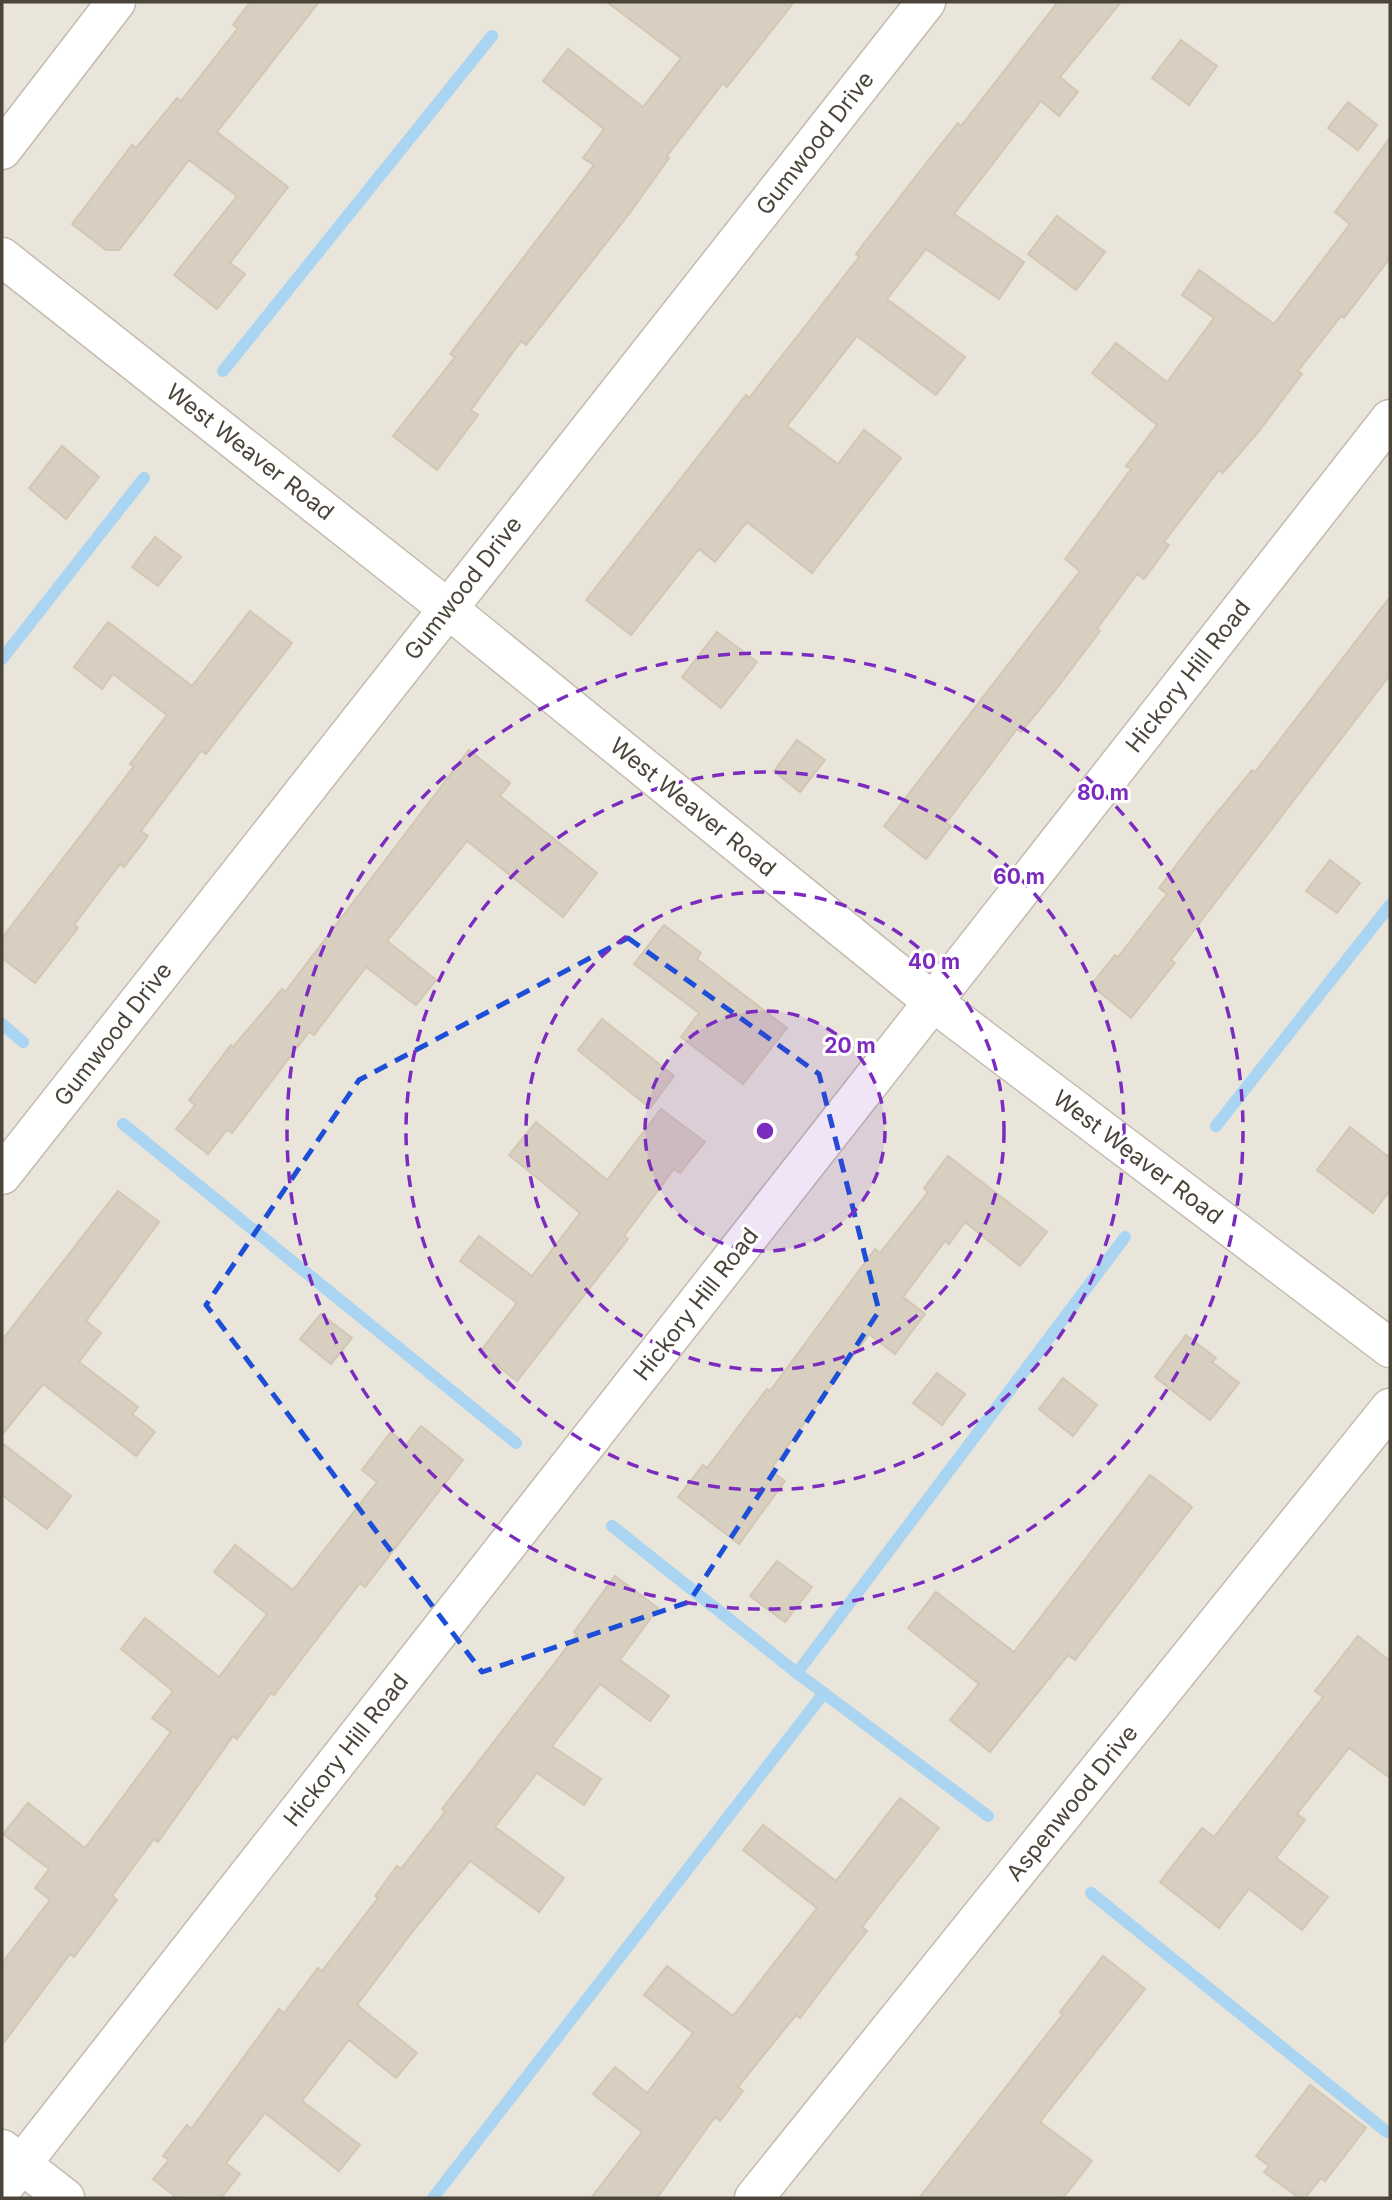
<svg xmlns="http://www.w3.org/2000/svg" width="1392" height="2200" font-family="Inter,sans-serif">
<style>
.residential{fill:#eae5da}
.lines{fill:none;stroke-linecap:round;stroke-linejoin:round}
.stream{stroke:#a9d4f2;stroke-width:12}
.building{fill:#d8cfc1;stroke:#d3c7b4;stroke-width:2}
.minor-casing{stroke:#c2bbae;stroke-width:41}
.minor{stroke:#fff;stroke-width:38}
.marked{fill:none;stroke:#1d4ed8;stroke-width:5;stroke-dasharray:14 9;stroke-linejoin:round}
.ring{fill:none;stroke:#7b2cbf;stroke-width:3.5;stroke-dasharray:12 9}
.labels{text-anchor:middle;dominant-baseline:central;stroke-width:6;stroke-linejoin:round;paint-order:stroke}
.street-label{font-size:23px;fill:#4b4439;stroke:#fff}
.centre{fill:#7b2cbf;stroke:#fff;stroke-width:3.5}
.ring-label{font-size:21px;text-anchor:middle;font-weight:bold;fill:#7b2cbf;stroke:#fff;stroke-width:6;stroke-linejoin:round;paint-order:stroke}
</style>
<rect width="100%" height="100%" fill="#f6f3ec"/>
<rect class="residential" x="2" y="2" width="1388" height="2196"/>
<g class="lines">
<g class="stream">
<polyline points="223,371 492,36"/>
<polyline points="2,659 144,478"/>
<polyline points="2,1024 23,1042"/>
<polyline points="123,1124 516,1443"/>
<polyline points="1216,1126 1390,905"/>
<polyline points="612,1526 797,1673 988,1816"/>
<polyline points="797,1673 1125,1237"/>
<polyline points="1091,1893 1387,2132"/>
<polyline points="433,2198 824,1693"/>
</g>
</g>
<g class="building">
<polygon points="250,2 319,2 217,132 288,187 230,263 245,274 217,309 174,275 237,196 189,160 119,250 106,250 72,224 132,145 136,148 177,98 181,101 238,28 233,25"/>
<polygon points="607,2 794,2 727,87 723,83 667,156 669,158 629,214 526,345 521,341 471,410 478,415 437,470 393,436 455,357 450,354 594,165 583,158 604,129 543,81 568,49 643,107 681,58"/>
<polygon points="1058,2 1121,2 1060,77 1078,92 1059,116 1041,101 954,214 1024,262 999,299 926,249 887,299 965,357 936,395 857,336 787,426 838,464 864,430 901,458 812,573 747,522 715,562 699,549 631,635 586,600 746,395 749,398 792,343 859,257 856,254 927,162 958,123 961,126"/>
<polygon points="1181,40 1217,66 1189,105 1152,78"/>
<polygon points="1348,102 1377,125 1358,150 1328,128"/>
<polygon points="1390,138 1390,258 1344,318 1341,316 1298,371 1302,374 1259,431 1223,473 1219,470 1164,542 1169,545 1144,579 1137,574 1097,629 1100,631 1057,688 1021,732 1017,729 946,823 951,826 926,859 884,826 1080,571 1065,559 1131,469 1126,466 1157,425 1092,373 1116,343 1167,382 1214,318 1182,295 1199,270 1274,324 1350,224 1335,212"/>
<polygon points="1057,216 1105,252 1076,290 1028,254"/>
<polygon points="62,446 99,477 66,519 29,488"/>
<polygon points="155,537 181,557 158,586 132,567"/>
<polygon points="1390,597 1390,675 1171,960 1175,963 1131,1018 1091,985 1115,955 1118,957 1167,894 1159,888 1202,831 1252,770 1255,772"/>
<polygon points="250,611 292,643 206,754 201,751 141,831 148,836 124,867 120,864 74,925 78,928 35,983 2,958 2,938 134,766 130,764 167,715 113,674 102,689 74,667 108,622 192,686"/>
<polygon points="717,632 757,662 721,708 682,677"/>
<polygon points="797,740 825,760 800,792 774,771"/>
<polygon points="469,750 510,783 500,796 597,873 563,917 467,841 387,941 436,980 416,1005 366,967 314,1035 309,1032 232,1133 227,1130 208,1154 176,1129 195,1105 189,1100 231,1045 233,1047 282,989 285,992"/>
<polygon points="1330,860 1360,883 1337,913 1306,891"/>
<polygon points="664,925 701,953 697,959 787,1028 743,1084 681,1037 699,1013 634,964"/>
<polygon points="602,1019 674,1076 650,1108 578,1050"/>
<polygon points="661,1109 705,1142 680,1173 674,1169 624,1236 628,1239 517,1381 480,1352 517,1303 460,1261 479,1236 532,1276 580,1213 509,1155 536,1122 607,1180"/>
<polygon points="1350,1127 1390,1158 1390,1190 1373,1213 1317,1170"/>
<polygon points="948,1156 1047,1232 1020,1266 965,1222 949,1244 945,1241 903,1297 925,1314 895,1354 869,1334 770,1470 785,1481 739,1544 678,1497 703,1465 707,1468 767,1389 770,1391 875,1249 880,1253 928,1192 924,1188"/>
<polygon points="118,1191 159,1222 86,1321 101,1333 79,1362 138,1407 132,1414 155,1432 136,1456 43,1384 2,1435 2,1340"/>
<polygon points="321,1314 352,1338 331,1364 300,1339"/>
<polygon points="1186,1335 1216,1358 1212,1362 1239,1383 1210,1420 1155,1377"/>
<polygon points="937,1373 965,1394 942,1425 913,1403"/>
<polygon points="1063,1378 1097,1405 1073,1436 1039,1409"/>
<polygon points="421,1426 463,1460 365,1587 360,1583 274,1695 271,1693 237,1739 233,1736 158,1842 154,1839 112,1896 117,1900 74,1957 70,1954 2,2045 2,1963 50,1900 35,1888 49,1869 3,1834 28,1803 85,1848 171,1732 152,1718 173,1691 121,1649 145,1618 219,1677 267,1614 214,1572 235,1545 293,1590 377,1482 362,1470 391,1432 406,1445"/>
<polygon points="2,1443 71,1496 47,1529 2,1495"/>
<polygon points="1150,1475 1192,1507 1075,1660 1068,1655 990,1752 950,1720 979,1684 908,1628 936,1592 1014,1652"/>
<polygon points="777,1561 812,1587 785,1622 750,1596"/>
<polygon points="615,1576 658,1608 620,1660 669,1696 650,1721 600,1684 552,1746 601,1779 584,1805 537,1773 495,1827 564,1878 539,1912 470,1861 416,1927 357,2005 417,2053 396,2078 349,2040 302,2101 360,2145 339,2171 265,2113 226,2163 240,2174 221,2198 177,2198 153,2179 169,2160 163,2156 187,2125 191,2129 279,2009 284,2013 318,1968 322,1971 378,1898 375,1896 397,1866 401,1869 445,1812 442,1809 577,1634 574,1632"/>
<polygon points="1358,1636 1390,1661 1390,1778 1349,1748 1297,1814 1305,1820 1276,1858 1328,1897 1302,1930 1249,1889 1219,1928 1160,1882 1202,1828 1214,1837 1323,1697 1315,1691"/>
<polygon points="900,1798 939,1828 862,1927 867,1931 842,1963 800,2018 796,2015 738,2087 743,2091 720,2121 715,2117 657,2198 591,2198 642,2132 593,2094 615,2067 647,2093 693,2033 644,1995 667,1966 733,2016 817,1908 743,1850 763,1825 836,1881"/>
<polygon points="1103,1956 1145,1989 1040,2122 1092,2161 1063,2198 919,2198 1063,2014 1060,2012"/>
<polygon points="1310,2085 1366,2128 1325,2181 1321,2178 1305,2198 1299,2198 1264,2172 1269,2166 1256,2156"/>
</g>
<g class="lines">
<defs>
<g id="minor">
<polyline points="2,150 116,2"/>
<polyline points="2,257 447,608 933,1002 1390,1348"/>
<polyline points="2,1175 926,2"/>
<polyline points="2,2149 65,2198"/>
<polyline points="2,2189 1390,419"/>
<polyline points="754,2198 1390,1408"/>
</g>
</defs>
<use href="#minor" class="minor-casing"/>
<use href="#minor" class="minor"/>
</g>
<path class="marked" d="M628 938 819 1074 879 1311 689 1602 482 1672 206 1305 359 1080Z"/>
<circle cx="765" cy="1131" r="120" fill="#7b2cbf" fill-opacity=".12"/>
<g class="ring">
<circle cx="765" cy="1131" r="120"/>
<circle cx="765" cy="1131" r="239"/>
<circle cx="765" cy="1131" r="359"/>
<circle cx="765" cy="1131" r="478"/>
</g>
<g class="labels">
<g class="street-label">
<text transform="translate(815 143) rotate(-52)">Gumwood Drive</text>
<text transform="translate(250 452) rotate(38)">West Weaver Road</text>
<text transform="translate(463 588) rotate(-52)">Gumwood Drive</text>
<text transform="translate(1188 676) rotate(-52)">Hickory Hill Road</text>
<text transform="translate(693 807) rotate(39)">West Weaver Road</text>
<text transform="translate(113 1034) rotate(-52)">Gumwood Drive</text>
<text transform="translate(1138 1157) rotate(37)">West Weaver Road</text>
<text transform="translate(696 1304) rotate(-52)">Hickory Hill Road</text>
<text transform="translate(346 1750) rotate(-52)">Hickory Hill Road</text>
<text transform="translate(1072 1803) rotate(-51)">Aspenwood Drive</text>
</g>
</g>
<circle cx="765" cy="1131" r="10" class="centre"/>
<g class="ring-label">
<text x="1103" y="800">80 m</text>
<text x="1019" y="884">60 m</text>
<text x="934" y="969">40 m</text>
<text x="850" y="1053">20 m</text>
</g>
<rect width="1392" height="2200" fill="none" stroke="#4b4439" stroke-width="7"/>
</svg>
